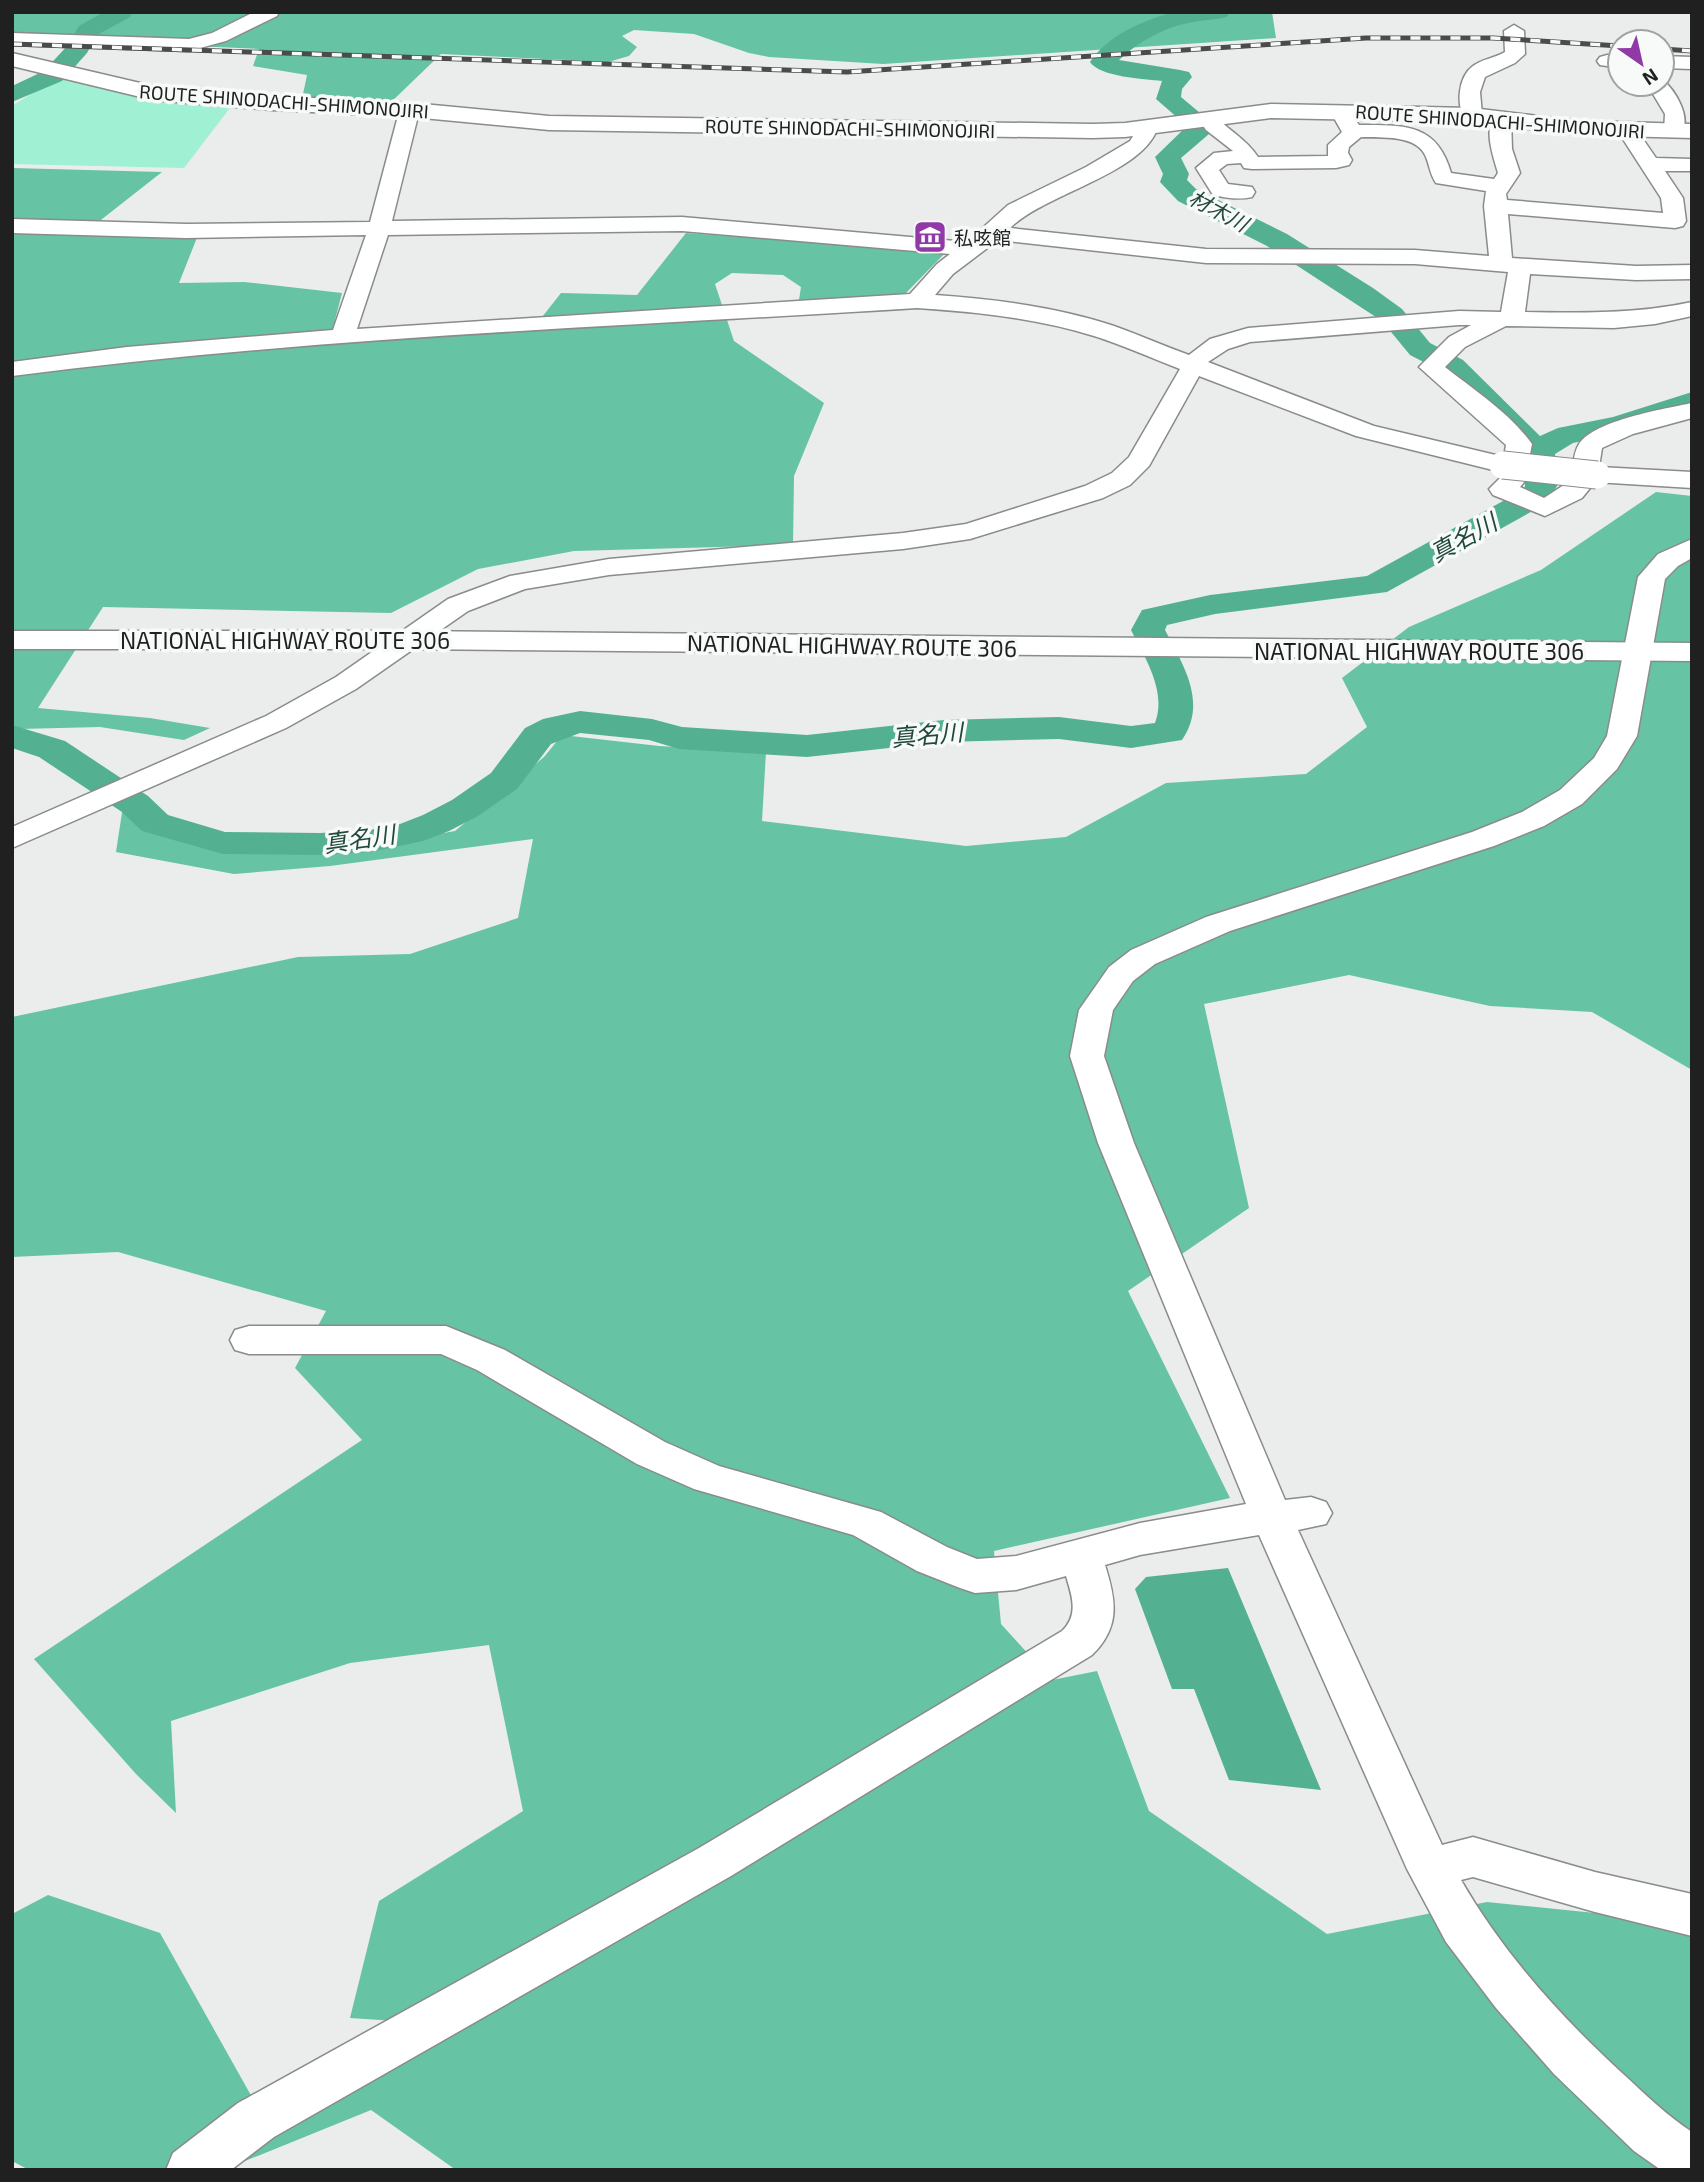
<svg xmlns="http://www.w3.org/2000/svg" width="1704" height="2182" font-family="'Exo 2','Noto Sans JP',sans-serif">
<style>
.green{fill:#a0f1d3}
.forest{fill:#66c3a3}
.water{fill:#53b192}
.lines{fill:none;stroke-linecap:round;stroke-linejoin:round}
.river{fill:#53b192;fill-rule:evenodd}
.minor-casing{stroke:#898c8a;stroke-width:3}
.major-casing{stroke:#898c8a;stroke-width:3}
.highway-casing{stroke:#898c8a;stroke-width:3}
.minor{fill:#fff;fill-rule:evenodd}
.major{fill:#fff;fill-rule:evenodd}
.highway{fill:#fff;fill-rule:evenodd}
.rail-casing{stroke:#4a4b4a;stroke-width:5}
.rail{stroke:#f7faf9;stroke-width:3.5;stroke-dasharray:10;stroke-linecap:butt}
.minor-bridge-casing{stroke:#898c8a;stroke-width:29;stroke-linecap:butt}
.minor-bridge{stroke:#fff;stroke-width:27}
.labels{text-anchor:middle;dominant-baseline:central;stroke-width:7;stroke-linejoin:round;paint-order:stroke}
.far-street-label{font-size:19px;fill:#1f201f;stroke:#f7faf9}
.far-poi-label{font-size:19px;fill:#1f201f;stroke:#f7faf9;text-anchor:start}
.far-water-label{font-size:21px;font-style:italic;fill:#20493b;stroke:#f7faf9}
.street-label{font-size:23px;fill:#1f201f;stroke:#f7faf9}
.water-label{font-size:24px;font-style:italic;fill:#20493b;stroke:#f7faf9}
</style>
<rect width="100%" height="100%" fill="#eaedec"/>
<polygon class="green" points="61,75 233,104 184,168 12,164 12,106"/>
<g class="forest">
<polygon points="12,12 1272,12 1276,38 883,64 769,57 749,53 694,34 634,30 622,36 637,47 629,56 608,62 441,54 388,105 302,99 307,75 253,66 259,49 12,38"/>
<polygon points="12,168 162,172 83,234 198,235 179,283 244,282 342,293 329,343 531,331 561,293 637,295 686,233 947,251 904,295 799,300 801,287 783,275 732,273 715,284 734,341 824,403 794,476 793,545 574,551 478,569 391,613 103,607 38,708 150,718 210,728 184,740 100,727 19,729 12,728"/>
<polygon points="1656,492 1692,496 1692,1070 1592,1012 1490,1006 1349,975 1204,1004 1249,1208 1128,1291 1230,1498 994,1551 1001,1624 1052,1680 1097,1671 1149,1811 1327,1934 1487,1902 1654,1919 1692,1928 1692,2170 456,2170 371,2110 223,2170 29,2170 12,2161 12,1914 48,1895 160,1933 267,2124 455,2025 350,2018 379,1901 523,1811 489,1645 350,1663 171,1721 176,1813 136,1774 34,1659 362,1440 295,1368 326,1311 118,1252 12,1257 12,1017 298,957 410,954 518,918 533,839 330,866 234,874 116,852 123,806 153,827 219,847 300,851 386,843 455,831 544,757 562,735 659,746 766,752 762,821 966,846 1066,837 1166,783 1306,774 1367,727 1342,678 1409,627 1541,570"/>
</g>
<polygon class="water" points="1228,1568 1321,1790 1229,1780 1194,1689 1172,1689 1135,1589 1146,1577"/>
<g class="lines">
<g class="river">
<polygon points="104,12 133,12 130,17 97,35 87,53 62,81 12,102 12,86 44,71 68,45 79,26"/>
<path d="M1174 12H1230L1227 17C1214 20 1201 20 1188 23 1163 28 1138 42 1119 60L1180 70 1189 72 1192 77 1182 89 1181 97 1212 123 1209 134 1181 158 1189 174 1187 180 1196 189 1287 234 1373 288 1402 309 1430 343 1463 360 1540 436 1558 428 1613 417 1692 392V411L1634 430 1573 443 1555 454 1557 486 1547 503 1387 592 1215 614 1167 625 1165 630C1183 665 1208 702 1182 740L1131 748 1059 739 944 742 807 757 679 749 649 740 580 733 551 744 517 789 478 816 449 831 423 841 370 852 320 855 223 854 142 831 122 812 39 757 12 748V725L65 741 148 796 168 815 225 832 320 833 370 830 400 824 423 815 452 800 491 773 525 728 543 719 580 711 652 719 682 727 807 735 944 720 1059 717 1131 726 1155 723C1167 691 1145 658 1131 630L1142 610 1210 595 1367 576 1523 490 1525 486 1524 451 1526 447 1515 444 1443 372 1410 355 1382 321 1267 246 1178 201 1160 182 1163 174 1155 157 1187 126 1156 99 1162 81C1144 79 1100 77 1090 62 1108 35 1144 20 1174 12Z"/>
</g>
<defs>
<g id="minor">
<polygon points="254,12 279,12 277,16 226,41 189,51 12,45 12,33 189,39 212,33"/>
<path d="M1514 25 1524 31 1525 54 1515 63 1485 77 1480 92 1482 115 1479 119H1465C1456 105 1458 77 1473 66 1482 59 1495 58 1505 52L1504 31Z"/>
<polygon points="1607,55 1620,56 1620,68 1600,65 1597,61 1600,57"/>
<polygon points="1662,56 1692,57 1692,69 1662,68"/>
<path d="M1662 79C1676 91 1692 118 1681 135H1667L1664 131 1665 114 1647 84H1662Z"/>
<path d="M412 104 419 106 422 110 418 116 392 221 682 217 967 242 1008 205 1086 167 1130 141 1141 123H1155L1158 127C1143 174 1046 193 1010 228L1206 249 1415 250 1489 256 1484 206 1486 191 1436 183C1430 174 1430 167 1426 157 1417 134 1381 138 1361 137L1349 147 1348 153 1352 160 1349 165 1336 168 1252 169 1244 168 1241 163 1227 164 1219 170 1228 184 1252 187 1255 192 1252 197C1239 200 1226 198 1213 195L1196 168 1214 153 1233 151 1206 130 1198 118 1201 114H1215C1227 131 1244 136 1258 157L1328 156V145L1342 132 1330 111 1333 107H1347L1359 125C1404 125 1437 123 1451 173L1494 179 1498 173C1493 156 1484 131 1494 115H1508L1511 119 1512 149 1520 173 1506 194 1507 200 1663 213 1661 198 1617 130 1620 126H1634L1656 158 1692 159V171H1665L1683 198 1686 221 1683 226 1675 228 1508 214 1512 258 1636 266 1692 265V279L1636 280 1530 274 1525 312C1582 313 1636 314 1692 302V316L1655 324 1614 328 1506 326 1465 347 1445 367C1474 390 1510 413 1532 444L1525 481 1520 487 1544 498 1570 481C1574 469 1572 455 1579 444 1595 420 1664 409 1692 403V418L1633 434 1602 448 1599 467 1692 472V488L1595 482 1582 498 1545 516 1493 495 1489 489 1500 478 1501 472 1356 436 1199 376 1149 466 1130 485 1103 498 970 539 903 549 609 575 525 589 468 611 356 689 286 728 12 848V827L266 716 336 677 448 599 510 576 609 559 903 533 966 524 1085 486 1112 473 1129 457 1180 369C1151 358 1123 345 1094 336 1037 318 976 312 917 308 615 327 312 337 12 376V362L127 347 333 330 366 235 186 238 12 233V219L186 224 370 222 398 116 405 106ZM682 231 950 254 937 264 910 294 357 329 388 235ZM998 240 1206 263 1415 264 1508 272 1501 312 1459 311 1248 328 1210 339 1189 355C1164 346 1139 335 1114 326 1057 307 994 299 935 295L953 274ZM1459 325H1471L1449 337 1419 367 1506 445 1504 457 1374 426 1208 362 1228 349 1250 342Z"/>
<path d="M1692 539V558L1678 566 1665 579 1637 736 1617 769 1582 804 1544 826 1494 846 1230 931 1155 964 1133 981 1113 1010 1104 1056 1134 1143 1285 1500 1311 1497 1326 1502 1332 1513 1326 1524 1298 1530 1442 1845 1473 1837 1595 1872 1692 1894V1936L1595 1912 1473 1877 1461 1880C1503 1953 1561 2017 1622 2073 1645 2094 1666 2115 1692 2132V2170H1661L1634 2151 1554 2074 1496 2008 1446 1942 1407 1869 1259 1535 1140 1555 1105 1565C1116 1600 1121 1627 1092 1655L731 1876 274 2137 231 2170H166L173 2153 238 2103 699 1848 1062 1631C1079 1615 1072 1596 1066 1576L1016 1590 975 1593 960 1588 917 1571 853 1535 694 1489 637 1464 477 1370 441 1354H249L235 1350 230 1340 235 1330 249 1326H446L505 1350 665 1442 719 1466 881 1512 947 1547 977 1559 1016 1556 1140 1523 1246 1504 1098 1143 1070 1056 1079 1010 1109 967 1131 950 1206 917 1472 832 1522 812 1560 790 1594 758 1607 736 1638 577 1658 554Z"/>
</g>
<polygon id="major" points="12,53 153,86 272,96 412,103 549,116 1093,124 1125,123 1271,104 1472,108 1581,121 1692,124 1692,138 1581,135 1472,122 1271,118 1125,137 1093,138 549,130 412,117 272,110 153,100 12,66"/>
<polygon id="highway" points="12,631 408,631 1692,643 1692,661 408,649 12,649"/>
</defs>
<use href="#minor" class="minor-casing"/>
<use href="#major" class="major-casing"/>
<use href="#highway" class="highway-casing"/>
<use href="#minor" class="minor"/>
<use href="#major" class="major"/>
<use href="#highway" class="highway"/>
<defs>
<g id="rail">
<polyline points="12,44 847,72 1366,38 1493,38 1620,46"/>
<polyline points="1662,49 1692,51"/>
</g>
</defs>
<use href="#rail" class="rail-casing"/>
<use href="#rail" class="rail"/>
<defs>
<polyline id="minor-bridge" points="1503,465 1597,475"/>
</defs>
<use href="#minor-bridge" class="minor-bridge-casing"/>
<use href="#minor-bridge" class="minor-bridge"/>
</g>
<defs>
<symbol id="museum-square" viewBox="-11 -11 22 22"><rect x="-9" y="-9" width="18" height="18" rx="4" fill="#913aa7" stroke="#f7faf9"/><path d="M0-6L6-3V-2H-6V-3ZM-5-1h2V3h-2ZM-1-1h2V3h-2ZM3-1h2V3H3ZM-6 4H6V6H-6Z" fill="#fff"/></symbol>
</defs>
<g fill-rule="evenodd">
<use href="#museum-square" x="911" y="218" width="38" height="38"/>
</g>
<g class="labels">
<g class="far-street-label">
<text transform="translate(284 101) rotate(4)">ROUTE SHINODACHI-SHIMONOJIRI</text>
<text transform="translate(1500 121) rotate(4)">ROUTE SHINODACHI-SHIMONOJIRI</text>
<text transform="translate(850 128) rotate(1)">ROUTE SHINODACHI-SHIMONOJIRI</text>
</g>
<g class="far-poi-label">
<text x="954" y="237">私呟館</text>
</g>
<g class="far-water-label">
<text transform="translate(1219 210) rotate(28)">材木川</text>
</g>
<g class="street-label">
<text x="285" y="640">NATIONAL HIGHWAY ROUTE 306</text>
<text transform="translate(852 645) rotate(1)">NATIONAL HIGHWAY ROUTE 306</text>
<text x="1419" y="651">NATIONAL HIGHWAY ROUTE 306</text>
</g>
<g class="water-label">
<text transform="translate(1463 537) rotate(-29)">真名川</text>
<text transform="translate(927 734) rotate(-5)">真名川</text>
<text transform="translate(359 838) rotate(-8)">真名川</text>
</g>
</g>
<rect width="1704" height="2182" fill="none" stroke="#1f201f" stroke-width="28"/>
<g transform="translate(1641 63) rotate(146)"><circle r="33" fill="#f7faf9" stroke="#a1a3a2" stroke-width="2"/>
<path d="M0-5L12 26L0 18L-12 26Z" fill="#913aa7"/>
<text y="-10" font-size="19" font-weight="bold" text-anchor="middle" fill="#1f201f">N</text>
</g>
</svg>
